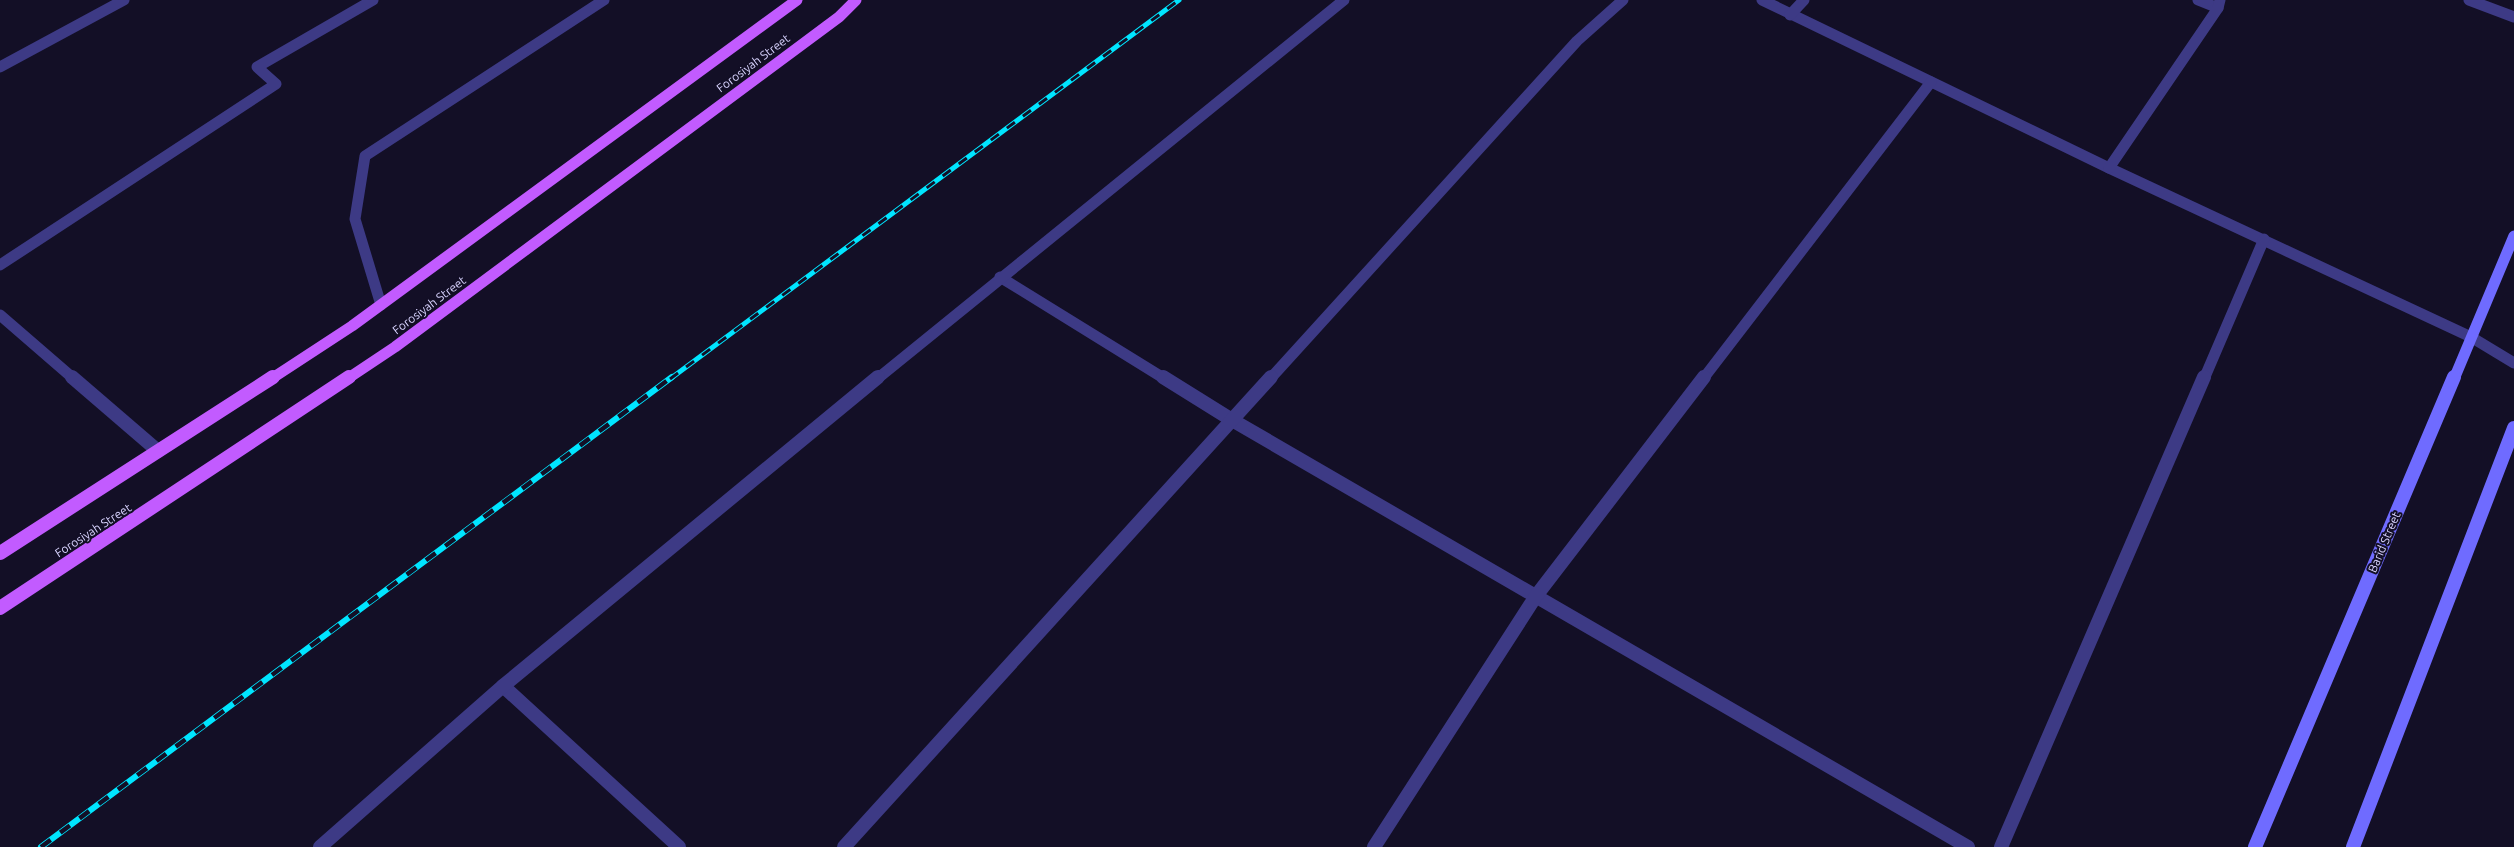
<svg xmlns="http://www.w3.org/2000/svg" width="2514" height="847" font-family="Ubuntu,sans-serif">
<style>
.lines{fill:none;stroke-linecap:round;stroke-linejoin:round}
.minor-far1{stroke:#3d3a85;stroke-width:11}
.minor{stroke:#3d3a85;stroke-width:14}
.secondary-far1{stroke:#6f6bff;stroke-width:11}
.secondary{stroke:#6f6bff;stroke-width:14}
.primary-far1{stroke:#c25bff;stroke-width:11}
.primary{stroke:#c25bff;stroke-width:14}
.rail-far1-casing{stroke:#00e5ff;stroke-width:5}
.rail-casing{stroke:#00e5ff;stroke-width:6}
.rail-far1{stroke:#130f26;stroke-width:3;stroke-dasharray:10;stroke-linecap:butt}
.rail{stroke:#130f26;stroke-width:4.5;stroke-dasharray:12;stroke-linecap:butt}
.labels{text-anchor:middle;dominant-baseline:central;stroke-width:4;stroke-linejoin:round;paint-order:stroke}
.street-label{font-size:12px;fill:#d9d4ff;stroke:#130f26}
</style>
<rect width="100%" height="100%" fill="#130f26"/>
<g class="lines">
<g class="minor-far1">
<polyline points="1762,0 2109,168 2471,337 2514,363"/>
<polyline points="2198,0 2218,8"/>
<polyline points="2469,0 2514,17"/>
<polyline points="1790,15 1804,0"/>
<polyline points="0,67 124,0"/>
<polyline points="2109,168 2218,8 2220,0"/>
<polyline points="0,265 276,84 257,67 373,0"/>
<polyline points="1000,277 1165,379"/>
<polyline points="381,305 355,219 365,156 604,0"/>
<polyline points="0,315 74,379"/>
<polyline points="877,379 1344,0"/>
<polyline points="1270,379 1577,41 1623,0"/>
<polyline points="1703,379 1931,82"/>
<polyline points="2204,379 2264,239"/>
</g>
<g class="minor">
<polyline points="72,377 158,451"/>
<polyline points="1163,377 1232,420 1968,847"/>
<polyline points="503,686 679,847"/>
<polyline points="320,847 503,686 878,377"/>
<polyline points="844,847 1271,377"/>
<polyline points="1374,847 1536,596 1704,377"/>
<polyline points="2001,847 2204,377"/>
</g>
<polyline class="secondary-far1" points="2454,379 2514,236"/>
<g class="secondary">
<polyline points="2255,847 2454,377"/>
<polyline points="2353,847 2514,428"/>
</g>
<g class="primary-far1">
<polyline points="271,379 352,326 797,0"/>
<polyline points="347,379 395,347 839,17 856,0"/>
</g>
<g class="primary">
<polyline points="0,553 273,377"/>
<polyline points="0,608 349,377"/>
</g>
<defs>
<polyline id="rail-far1" points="670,379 1179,0"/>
<polyline id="rail" points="41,847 672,377"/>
</defs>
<use href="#rail-far1" class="rail-far1-casing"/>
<use href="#rail" class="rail-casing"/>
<use href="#rail-far1" class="rail-far1"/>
<use href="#rail" class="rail"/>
</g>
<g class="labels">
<g class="street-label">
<text transform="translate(753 63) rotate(-37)">Forosiyah Street</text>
<text transform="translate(429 305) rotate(-37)">Forosiyah Street</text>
<text transform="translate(93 530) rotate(-33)">Forosiyah Street</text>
<text transform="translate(2384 542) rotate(-67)">Barid Street</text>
</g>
</g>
</svg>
